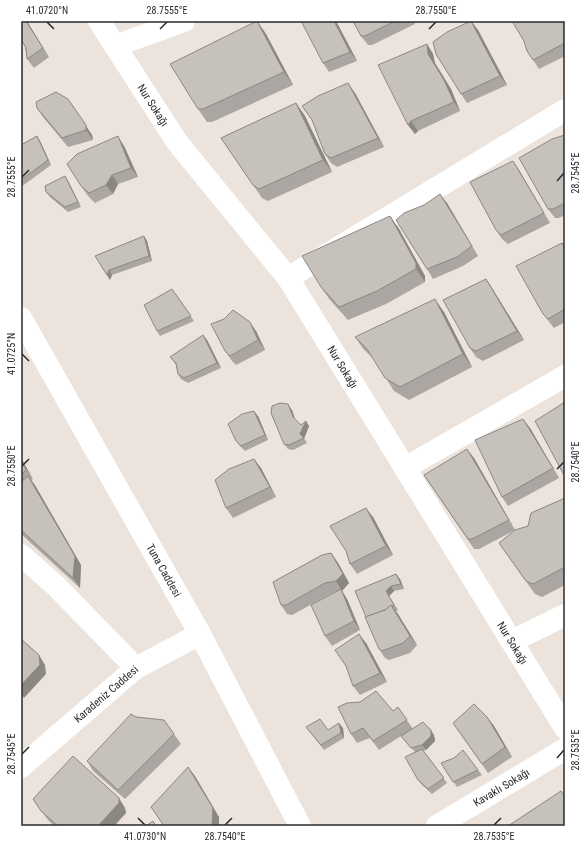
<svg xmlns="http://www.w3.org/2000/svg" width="586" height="847" font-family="'Roboto Condensed',sans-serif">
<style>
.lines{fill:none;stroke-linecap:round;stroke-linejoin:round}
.minor{stroke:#fff;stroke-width:22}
.secondary{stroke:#fff;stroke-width:22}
.wall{fill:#aba6a1}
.shaded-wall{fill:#8b8783}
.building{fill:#c7c1bb;stroke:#8b8783}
.ticks{fill:none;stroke:#2a2a2a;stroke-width:1.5}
.labels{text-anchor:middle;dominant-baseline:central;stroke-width:3;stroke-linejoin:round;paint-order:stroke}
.street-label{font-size:11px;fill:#2a2a2a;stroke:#fff}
.neatline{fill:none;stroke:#2a2a2a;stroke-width:1.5}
.ticks-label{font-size:10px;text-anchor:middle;fill:#2a2a2a}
</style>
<rect width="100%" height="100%" fill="#ece4dc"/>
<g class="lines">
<g class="minor">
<path id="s1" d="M99 21 177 142 288 278 565 728"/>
<polyline points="115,46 184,21"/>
<polyline points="288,278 565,110"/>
<polyline points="405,468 565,376"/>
<polyline points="21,555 56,586 136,668"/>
<polyline points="512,641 565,615"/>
<path id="s2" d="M21 767 136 668 200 634"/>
<path id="s3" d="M437 826 565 749"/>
</g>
<path class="secondary" id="s4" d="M21 318 200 634 300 826"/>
</g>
<g class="wall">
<polygon points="21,21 28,21 28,23 49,57 34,68 27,59"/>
<polygon points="257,21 266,34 293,85 212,122 207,122 198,109"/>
<polygon points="336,21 357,61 329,72 323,63"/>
<polygon points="353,21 414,21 415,24 372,45 368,45 361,36"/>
<polygon points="471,21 478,30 507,85 467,103 461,94"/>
<polygon points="565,21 565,56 539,69 533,60 524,41"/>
<polygon points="427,44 433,54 435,63 451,89 460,111 418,131 415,134 408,125"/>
<polygon points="355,93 384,147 337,167 331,163 325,154"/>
<polygon points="68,99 92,135 93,140 68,147 43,117 37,108"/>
<polygon points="296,103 305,116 332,172 268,201 262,198 221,138"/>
<polygon points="565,135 565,215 559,218 555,218 548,209"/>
<polygon points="37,136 40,141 51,165 21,187 21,145"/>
<polygon points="124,146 138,177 118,184 113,194 95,203 88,196 81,186"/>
<polygon points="519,170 550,223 508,244 502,239 496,230"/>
<polygon points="65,176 68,181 81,207 68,212 50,197 46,192"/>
<polygon points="447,203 478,256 463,266 433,279 427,269"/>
<polygon points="390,216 399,229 425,276 425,282 386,304 348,320 330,300 321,287"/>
<polygon points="144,236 147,241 152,261 112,275 110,280 95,256"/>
<polygon points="562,243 565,248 565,322 554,328 550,323 543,314"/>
<polygon points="486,279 492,288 524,340 483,361 476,357 470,348"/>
<polygon points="172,289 194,321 160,336 157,331"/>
<polygon points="444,312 472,367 409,400 394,391 374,359 364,350 355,337"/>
<polygon points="256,331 265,350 236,365 232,361 225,351"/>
<polygon points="207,340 221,368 188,383 181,379 178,374 176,365 170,357"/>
<polygon points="292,410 295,420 301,425 309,426 304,438 307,443 293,450 288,449 284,444"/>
<polygon points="258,416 268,440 245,451 240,446 236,441"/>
<polygon points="530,428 559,478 508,506 502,497"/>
<polygon points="21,458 33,479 31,480 81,565 80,588 21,534"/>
<polygon points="474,458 515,530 479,549 474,549 424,475"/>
<polygon points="254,459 261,468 276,497 233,518 226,508"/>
<polygon points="565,498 565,585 542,597 535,594 508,556 528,526"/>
<polygon points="373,517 393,555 357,574 350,564"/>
<polygon points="331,553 338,563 349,583 342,591 347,599 360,630 332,646 325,636 337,592 332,593 292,615 287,614 281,605"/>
<polygon points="396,574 400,579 404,589 394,591 389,596 398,610 396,611 417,645 410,653 389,660 385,658 379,649 366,617"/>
<polygon points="366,643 387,682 360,695 353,686"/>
<polygon points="398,707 413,729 434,735 435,741 426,750 423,751 447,783 432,794 422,785 418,780 415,752 401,736 379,750 370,738 357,743 351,734 393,711"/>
<polygon points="136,717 164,720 181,744 125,799 93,771 87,761"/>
<polygon points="487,717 494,726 512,757 488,773 453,723"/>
<polygon points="306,727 328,730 343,728 344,738 324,750"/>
<polygon points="441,763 478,770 482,775 457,787"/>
<polygon points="33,799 125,808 126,813 114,826 54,826 48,820"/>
</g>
<g class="shaded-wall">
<polygon points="26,21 28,21 28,23 49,57"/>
<polygon points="257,21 266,34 293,85 284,72"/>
<polygon points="334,21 336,21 357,61 350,52"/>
<polygon points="471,21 478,30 507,85 500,76"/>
<polygon points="427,44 433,54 435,63 451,89 460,111 454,102 428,54"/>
<polygon points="348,83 355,93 384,147 378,138"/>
<polygon points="68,99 92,135 93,140 86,130"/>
<polygon points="296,103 305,116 332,172 323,160"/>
<polygon points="411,121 418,131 415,134 408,125"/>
<polygon points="37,136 40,141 51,165 48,160"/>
<polygon points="118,136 124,146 138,177 131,168"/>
<polygon points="513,161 519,170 550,223 544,213"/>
<polygon points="112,175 118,184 113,194 106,185"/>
<polygon points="65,176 68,181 81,207 78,202"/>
<polygon points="440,194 447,203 478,256 472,246"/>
<polygon points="390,216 399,229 425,276 425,282 416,269"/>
<polygon points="144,236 147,241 152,261 149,256"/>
<polygon points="109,270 112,275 110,280 107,275"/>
<polygon points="486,279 492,288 524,340 517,331"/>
<polygon points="435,299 444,312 472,367 463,354"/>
<polygon points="250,322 256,331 265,350 258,340"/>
<polygon points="203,335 207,340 221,368 217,363"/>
<polygon points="288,404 292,410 296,422 293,417"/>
<polygon points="254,411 258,416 268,440 265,435"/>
<polygon points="523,419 530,428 559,478 553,468"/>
<polygon points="306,421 309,426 304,439 300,434"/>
<polygon points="467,449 474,458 515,530 509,520"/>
<polygon points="21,458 33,479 21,460"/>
<polygon points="254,459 261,468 276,497 270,487"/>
<polygon points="28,476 35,485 81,565 80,588 73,578"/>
<polygon points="366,508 373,517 393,555 386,546"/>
<polygon points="331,553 338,563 349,583 342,591 336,581"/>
<polygon points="396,574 400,579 404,589 401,584"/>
<polygon points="391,586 394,591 389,596 398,610 386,591"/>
<polygon points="341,589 347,599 360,630 354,621"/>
<polygon points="391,605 398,614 417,645 410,636"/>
<polygon points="359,634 366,643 387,682 380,673"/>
<polygon points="39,655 45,665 46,674 24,698 21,693 21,685"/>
<polygon points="487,717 494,726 512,757 505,747"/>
<polygon points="339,723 343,728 344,738 341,733"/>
<polygon points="431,730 434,735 435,741 426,750 422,745"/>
<polygon points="188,767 195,776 219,817 219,826 212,826"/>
<polygon points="119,798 125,808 126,813 114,826 98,826"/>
</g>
<g class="building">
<polygon points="21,21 26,21 43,48 27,59 26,48 21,39"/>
<polygon points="257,21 284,72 203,109 198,109 170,64"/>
<polygon points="301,21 334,21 350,52 323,63"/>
<polygon points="353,21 395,21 365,36 361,36"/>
<polygon points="471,21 500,76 461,94 436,54 433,42 447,32"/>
<polygon points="512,21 565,21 565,43 533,60 527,51 524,41"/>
<polygon points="427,44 428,54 444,80 454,102 411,121 408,125 378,65"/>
<polygon points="348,83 378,138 331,158 325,154 312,120 302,106 318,96"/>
<polygon points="56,92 68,99 86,125 86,130 62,138 37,108 36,102"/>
<polygon points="296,103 323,160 259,189 253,185 221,138"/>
<polygon points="565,135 565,203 553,209 548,209 519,158 552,139"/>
<polygon points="37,136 48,160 21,180 21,145"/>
<polygon points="118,136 131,168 112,175 106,185 89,193 81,186 67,164 77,154"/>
<polygon points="513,161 544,213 501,235 496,230 470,182"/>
<polygon points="65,176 78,202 65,207 46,192 45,186"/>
<polygon points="440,194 472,246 457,257 427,269 396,220 404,213 424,205"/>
<polygon points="390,216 416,263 416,269 377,291 339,307 321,287 302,256"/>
<polygon points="144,236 149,256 109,270 107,275 95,256"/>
<polygon points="562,243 565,249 565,309 548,319 543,314 516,266"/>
<polygon points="486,279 517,331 476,351 470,348 443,300"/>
<polygon points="172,289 191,316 157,331 144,305"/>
<polygon points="435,299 463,354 400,387 385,378 367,349 355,337"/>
<polygon points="233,310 250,322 258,340 230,356 225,351 211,324 224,319"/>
<polygon points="203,335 217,363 184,378 178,374 176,363 170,357"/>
<polygon points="565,402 565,477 535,421"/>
<polygon points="280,403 288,404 293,417 301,425 306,421 300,434 304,438 289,445 284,444 271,413 272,406"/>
<polygon points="254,411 265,435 241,446 236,441 228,424 242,414"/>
<polygon points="523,419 553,468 502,497 475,440"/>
<polygon points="467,449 509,520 472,539 468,539 424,475"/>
<polygon points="254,459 270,487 226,508 215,480 229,469"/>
<polygon points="21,460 26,470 21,475"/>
<polygon points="28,476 75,556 73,578 21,530 21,482"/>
<polygon points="565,498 565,567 533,584 526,581 499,543 515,530 528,526 531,513"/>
<polygon points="366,508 386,546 350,564 346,551 330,526"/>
<polygon points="331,553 343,574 336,581 325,583 286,605 281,605 273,582 322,555"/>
<polygon points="396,574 401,584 391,586 386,591 394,605 392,606 391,605 387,609 366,617 355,591"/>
<polygon points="341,589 354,621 325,636 311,605"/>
<polygon points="391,605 410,636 403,643 382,651 379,649 365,617 385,610"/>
<polygon points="359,634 380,673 353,686 346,666 335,650"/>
<polygon points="21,639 39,655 40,665 21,685"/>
<polygon points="376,691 393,711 398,707 407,720 373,741 363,728 351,734 338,707 347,703 360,702"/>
<polygon points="474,704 487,717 505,747 482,764 453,723"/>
<polygon points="131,714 136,717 164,720 174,734 118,790 87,761"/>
<polygon points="320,719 328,730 339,723 341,733 321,745 306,727"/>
<polygon points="423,722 431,730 431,736 422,745 411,748 401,736"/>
<polygon points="422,749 444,778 428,789 418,780 405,757"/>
<polygon points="463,750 478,770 453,782 441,763 454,758"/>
<polygon points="73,756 119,798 119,803 98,826 58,826 41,811 33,799"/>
<polygon points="188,767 213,808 212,826 164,826 151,807"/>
<polygon points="561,791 565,797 565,826 508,826"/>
<polygon points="153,821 156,826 146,826"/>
</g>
<path class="ticks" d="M47 22 54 29M160 29 167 22M429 29 436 22M22 177 29 170M557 181 564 173M22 354 29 361M22 466 29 459M557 469 564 462M22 754 29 747M557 758 564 750M138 818 145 825M225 825 232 818M494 825 501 818"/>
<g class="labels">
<g class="street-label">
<text stroke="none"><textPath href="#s1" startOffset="100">Nur Sokağı</textPath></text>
<text stroke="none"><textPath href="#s1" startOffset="424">Nur Sokağı</textPath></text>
<text stroke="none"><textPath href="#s4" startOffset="290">Tuna Caddesi</textPath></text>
<text stroke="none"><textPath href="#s1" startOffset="748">Nur Sokağı</textPath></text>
<text stroke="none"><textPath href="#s2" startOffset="112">Karadeniz Caddesi</textPath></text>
<text stroke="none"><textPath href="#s3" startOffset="75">Kavaklı Sokağı</textPath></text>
</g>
</g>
<rect width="586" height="847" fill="none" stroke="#ffffff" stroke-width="44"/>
<rect x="22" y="22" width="542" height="803" class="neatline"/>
<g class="ticks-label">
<text x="47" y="14">41.0720°N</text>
<text x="167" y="14">28.7555°E</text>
<text x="436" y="14">28.7550°E</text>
<text transform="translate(575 173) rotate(-90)" y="4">28.7545°E</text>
<text transform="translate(11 177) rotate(-90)" y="4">28.7555°E</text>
<text transform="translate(11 354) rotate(-90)" y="4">41.0725°N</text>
<text transform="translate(575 462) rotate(-90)" y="4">28.7540°E</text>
<text transform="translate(11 466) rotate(-90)" y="4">28.7550°E</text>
<text transform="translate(575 750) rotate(-90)" y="4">28.7535°E</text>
<text transform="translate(11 754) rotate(-90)" y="4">28.7545°E</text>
<text x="145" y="840">41.0730°N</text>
<text x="225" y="840">28.7540°E</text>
<text x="494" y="840">28.7535°E</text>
</g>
</svg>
